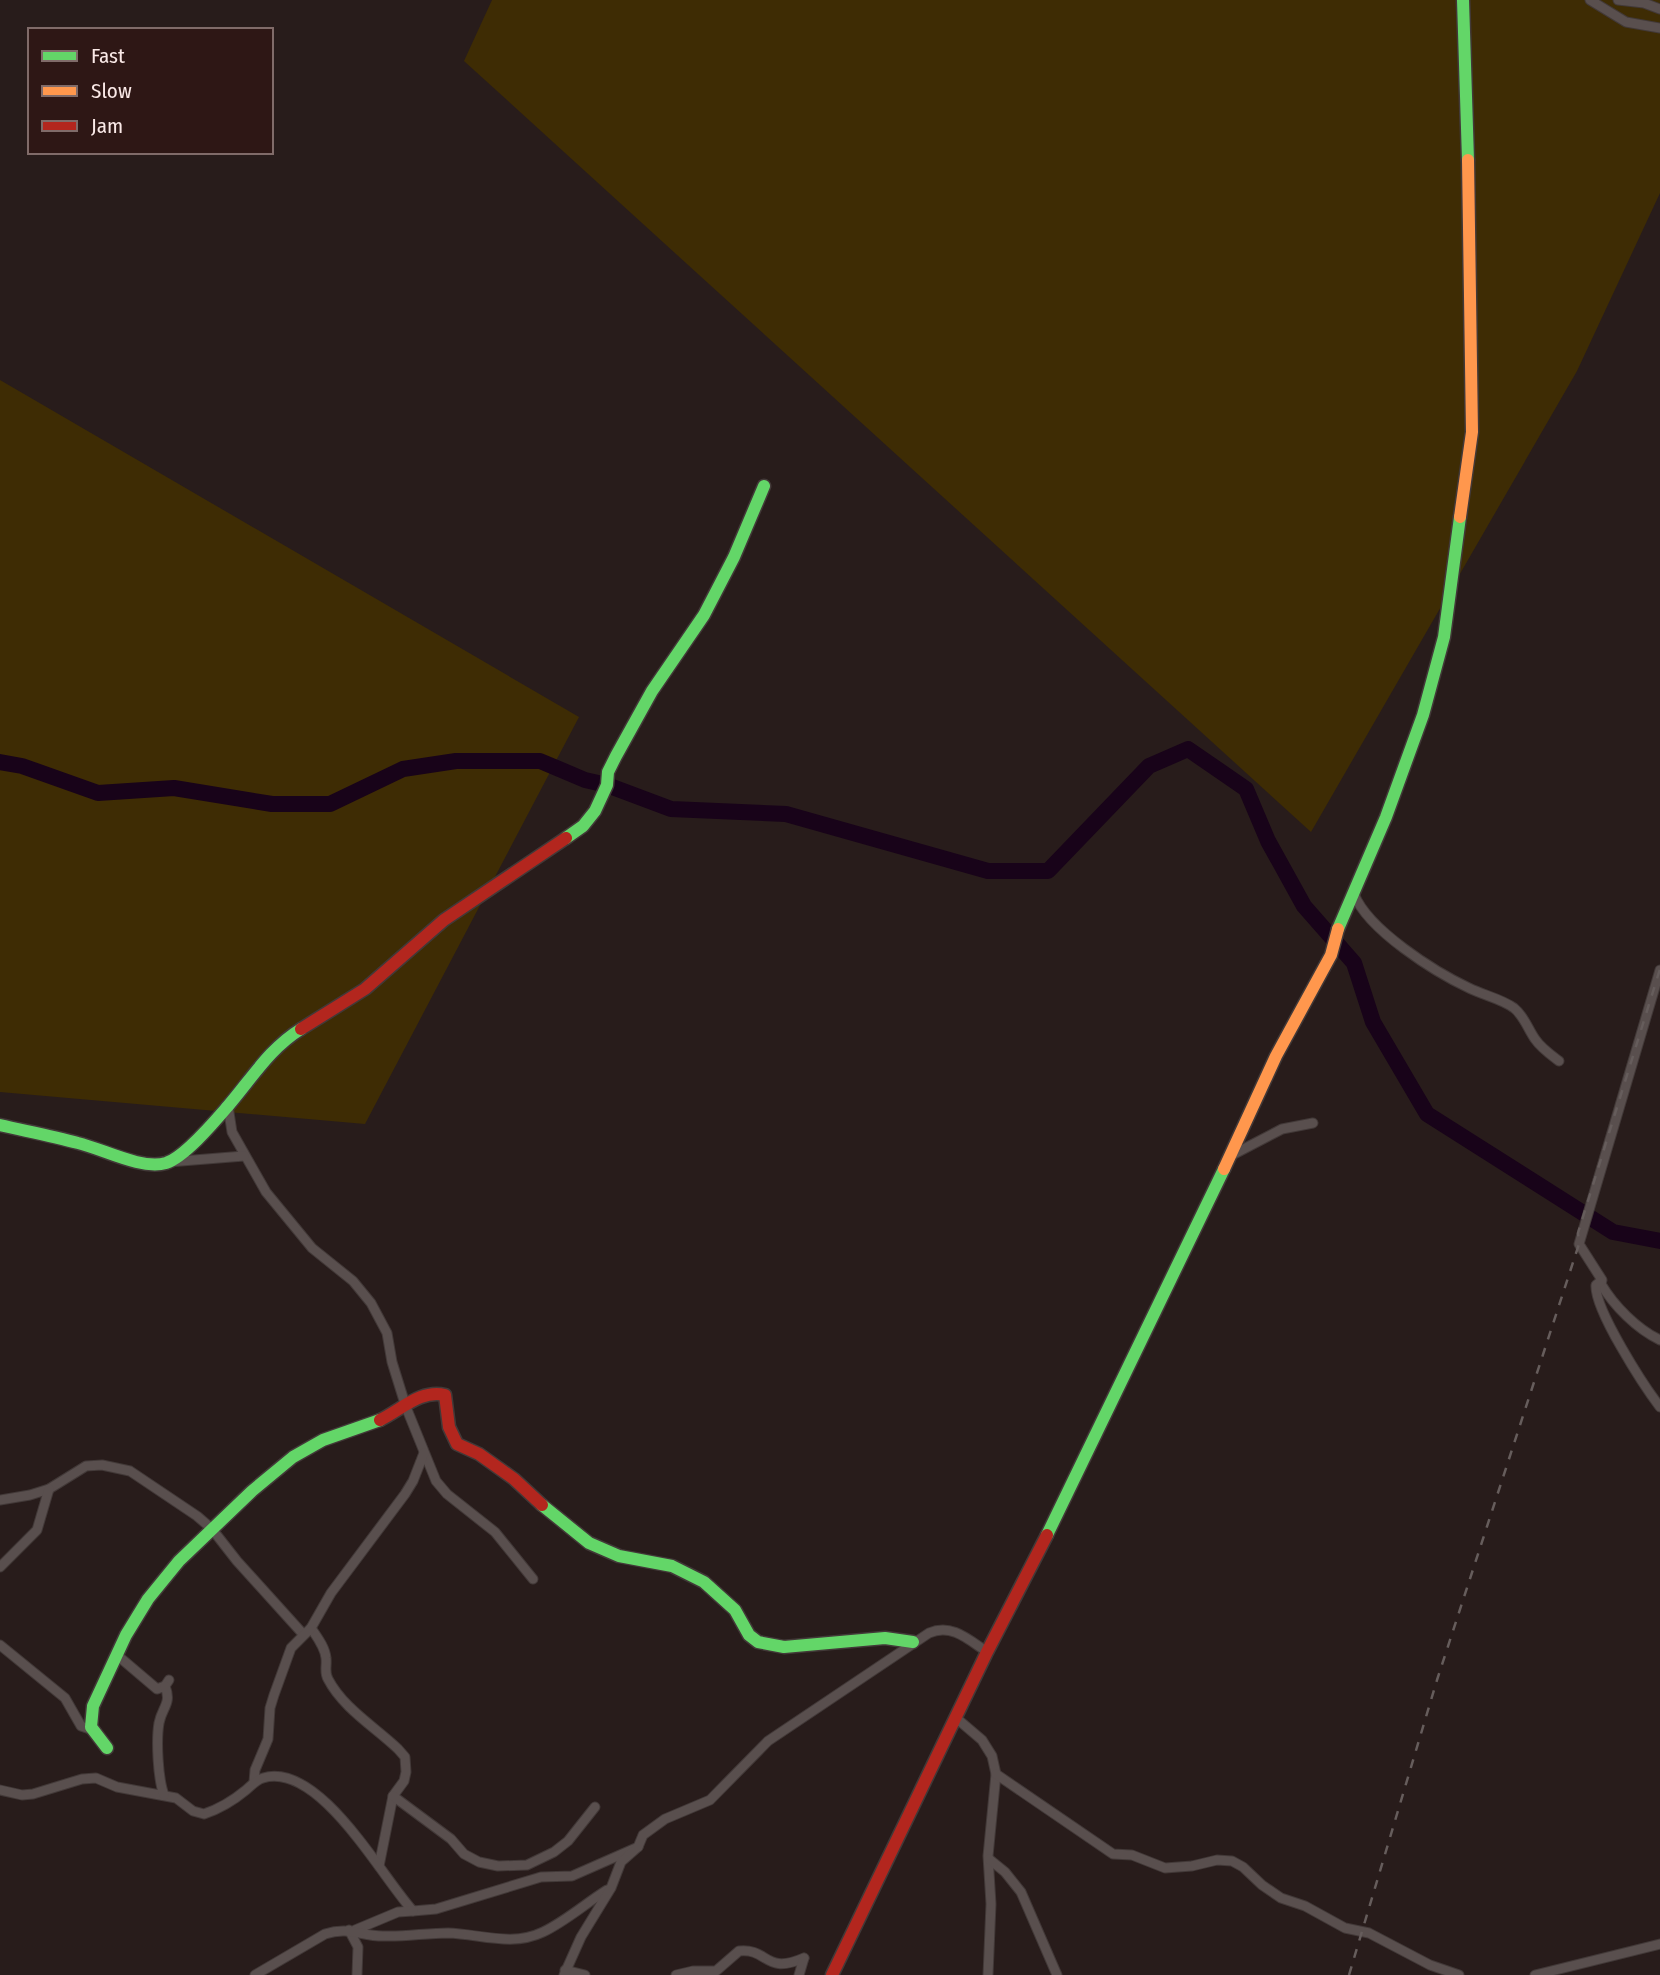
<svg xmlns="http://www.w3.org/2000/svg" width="1660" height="1975" font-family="'Fira Sans Condensed',sans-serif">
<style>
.green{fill:#3e2c04}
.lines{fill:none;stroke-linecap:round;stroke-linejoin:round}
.river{stroke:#180319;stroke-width:16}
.street-casing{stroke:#423938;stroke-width:11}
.fast-casing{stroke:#423938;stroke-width:15}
.slow-casing{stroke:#423938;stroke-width:15}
.jam-casing{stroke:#423938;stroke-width:15}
.street{stroke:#594f4e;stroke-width:9}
.fast{stroke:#63d668;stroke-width:12}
.slow{stroke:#ff974d;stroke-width:12}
.jam{stroke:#b3261e;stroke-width:12}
.rail{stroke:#665d5c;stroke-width:2.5;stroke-dasharray:9 9;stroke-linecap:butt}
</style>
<rect width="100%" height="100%" fill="#281c1b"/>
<g class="green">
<polygon points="492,0 1660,0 1660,193 1577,371 1311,832 464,61"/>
<polygon points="0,380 579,717 365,1124 0,1092"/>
</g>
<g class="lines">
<polyline class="river" points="0,762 22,766 98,793 174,788 272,804 330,804 403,769 456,761 540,761 585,780 607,785 671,809 786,814 988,871 1048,871 1149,766 1188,749 1246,789 1268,841 1304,906 1354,963 1373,1022 1427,1114 1613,1232 1660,1241"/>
<defs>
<g id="street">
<polyline points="1590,0 1626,22 1660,28"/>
<polyline points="1618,0 1644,3 1660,9"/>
<path d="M1354 894C1368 930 1435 972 1469 988 1483 995 1502 999 1514 1008 1524 1016 1528 1029 1535 1039 1541 1048 1551 1055 1559 1061"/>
<path d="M1660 970 1579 1244 1602 1280 1601 1284C1614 1306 1637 1329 1660 1340"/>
<polyline points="228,1106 232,1132 266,1192 312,1248 353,1281 371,1303 387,1333 392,1362 406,1407 436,1481 447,1494 495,1532 533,1579"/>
<polyline points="1234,1154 1282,1129 1313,1123"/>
<polyline points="169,1162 244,1156"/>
<path d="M1601 1281 1596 1285C1594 1309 1644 1386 1660 1407"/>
<polyline points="0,1500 30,1495 49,1489 86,1466 102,1465 130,1471 197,1516 212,1529 237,1561 303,1634"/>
<polyline points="0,1567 37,1530 49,1489"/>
<path d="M311 1628C317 1637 325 1647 326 1658 327 1666 324 1672 328 1679 343 1708 375 1727 398 1749L405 1757 406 1772 404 1781 393 1796 379 1866"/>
<polyline points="0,1645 65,1698 81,1726 93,1730"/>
<polyline points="117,1655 157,1689 165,1686 169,1680"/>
<polyline points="955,1717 982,1740 992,1756 996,1774 988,1856 991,1904 988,1975"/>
<polyline points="996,1774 1113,1854 1132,1855 1165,1868 1192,1866 1217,1860 1232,1861 1243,1867 1262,1885 1281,1898 1305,1906 1345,1928 1369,1933 1430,1965 1459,1975"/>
<polyline points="254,1782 255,1770 268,1739 270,1708 274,1695 291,1648 311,1628 331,1593 405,1494 413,1481 424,1453"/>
<path d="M0 1790 22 1795 33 1794 82 1779 96 1778 117 1787 176 1798 193 1811 204 1814C219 1809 234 1800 246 1790 252 1785 256 1780 263 1778 319 1761 381 1876 413 1911L436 1909 541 1877 572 1876 638 1847"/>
<path d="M164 1795C158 1779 156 1741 159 1723 162 1707 172 1704 165 1686"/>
<polyline points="393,1796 451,1839 464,1854 479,1862 498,1866 527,1865 554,1852 568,1841 595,1807"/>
<polyline points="989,1859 1005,1872 1021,1892 1057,1975"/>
<polyline points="349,1930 358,1947 357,1975"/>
<polyline points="355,1930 398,1912 413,1911"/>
<polyline points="565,1970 585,1975"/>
<path d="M255 1975 325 1934C349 1926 360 1936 383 1936 405 1937 426 1933 448 1933 480 1934 512 1947 543 1932 566 1921 586 1903 607 1890"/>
<path d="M564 1975 581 1937 611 1888 621 1862 638 1847 643 1835 665 1819 710 1800 768 1741 929 1633C952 1623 969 1640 987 1652"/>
<path d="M676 1975 693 1971H716L739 1951C769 1948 764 1975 804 1958"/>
<polyline points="799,1975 804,1958"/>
<polyline points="1535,1975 1660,1944"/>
</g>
<g id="fast">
<polyline points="1463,0 1468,160"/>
<polyline points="566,838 583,826 595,811 607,785 608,772 616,756 652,691 704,615 734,557 764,486"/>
<polyline points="1338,929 1386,817 1423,715 1444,637 1460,517"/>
<path d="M0 1125C26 1131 52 1136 78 1143 103 1149 141 1170 166 1163 185 1157 215 1121 228 1106 252 1078 270 1048 301 1029"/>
<polyline points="542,1505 589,1543 619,1556 672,1566 704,1582 735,1610 749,1635 758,1642 784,1647 885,1638 913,1642"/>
<polyline points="1047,1535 1224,1169"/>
<polyline points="107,1748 91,1727 93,1706 126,1635 148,1599 179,1561 252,1491 293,1457 323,1440 380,1420"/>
</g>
<g id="slow">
<polyline points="1460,517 1472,432 1468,160"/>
<polyline points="1224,1169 1276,1056 1331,955 1338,929"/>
</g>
<g id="jam">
<polyline points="301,1029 365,989 444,920 566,838"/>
<path d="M380 1420C401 1410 421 1389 445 1395L449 1427 457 1444 479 1454 514 1479 542 1505"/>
<polyline points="832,1975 987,1652 1047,1535"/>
</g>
</defs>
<use href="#street" class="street-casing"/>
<use href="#fast" class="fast-casing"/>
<use href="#slow" class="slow-casing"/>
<use href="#jam" class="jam-casing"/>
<use href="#street" class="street"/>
<use href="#fast" class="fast"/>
<use href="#slow" class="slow"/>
<use href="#jam" class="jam"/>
<polyline class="rail" points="1349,1975 1437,1680 1579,1244 1578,1233 1660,969"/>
</g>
<rect x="28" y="28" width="245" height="126" fill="#2e1715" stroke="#806b69" stroke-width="2"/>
<rect x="42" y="51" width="35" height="10" fill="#63d668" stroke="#806b69" stroke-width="2"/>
<text x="91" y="63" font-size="21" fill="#fae9e7">Fast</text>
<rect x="42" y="86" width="35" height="10" fill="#ff974d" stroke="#806b69" stroke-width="2"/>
<text x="91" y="98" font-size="21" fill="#fae9e7">Slow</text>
<rect x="42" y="121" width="35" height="10" fill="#b3261e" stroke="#806b69" stroke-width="2"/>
<text x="91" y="133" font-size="21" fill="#fae9e7">Jam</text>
</svg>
